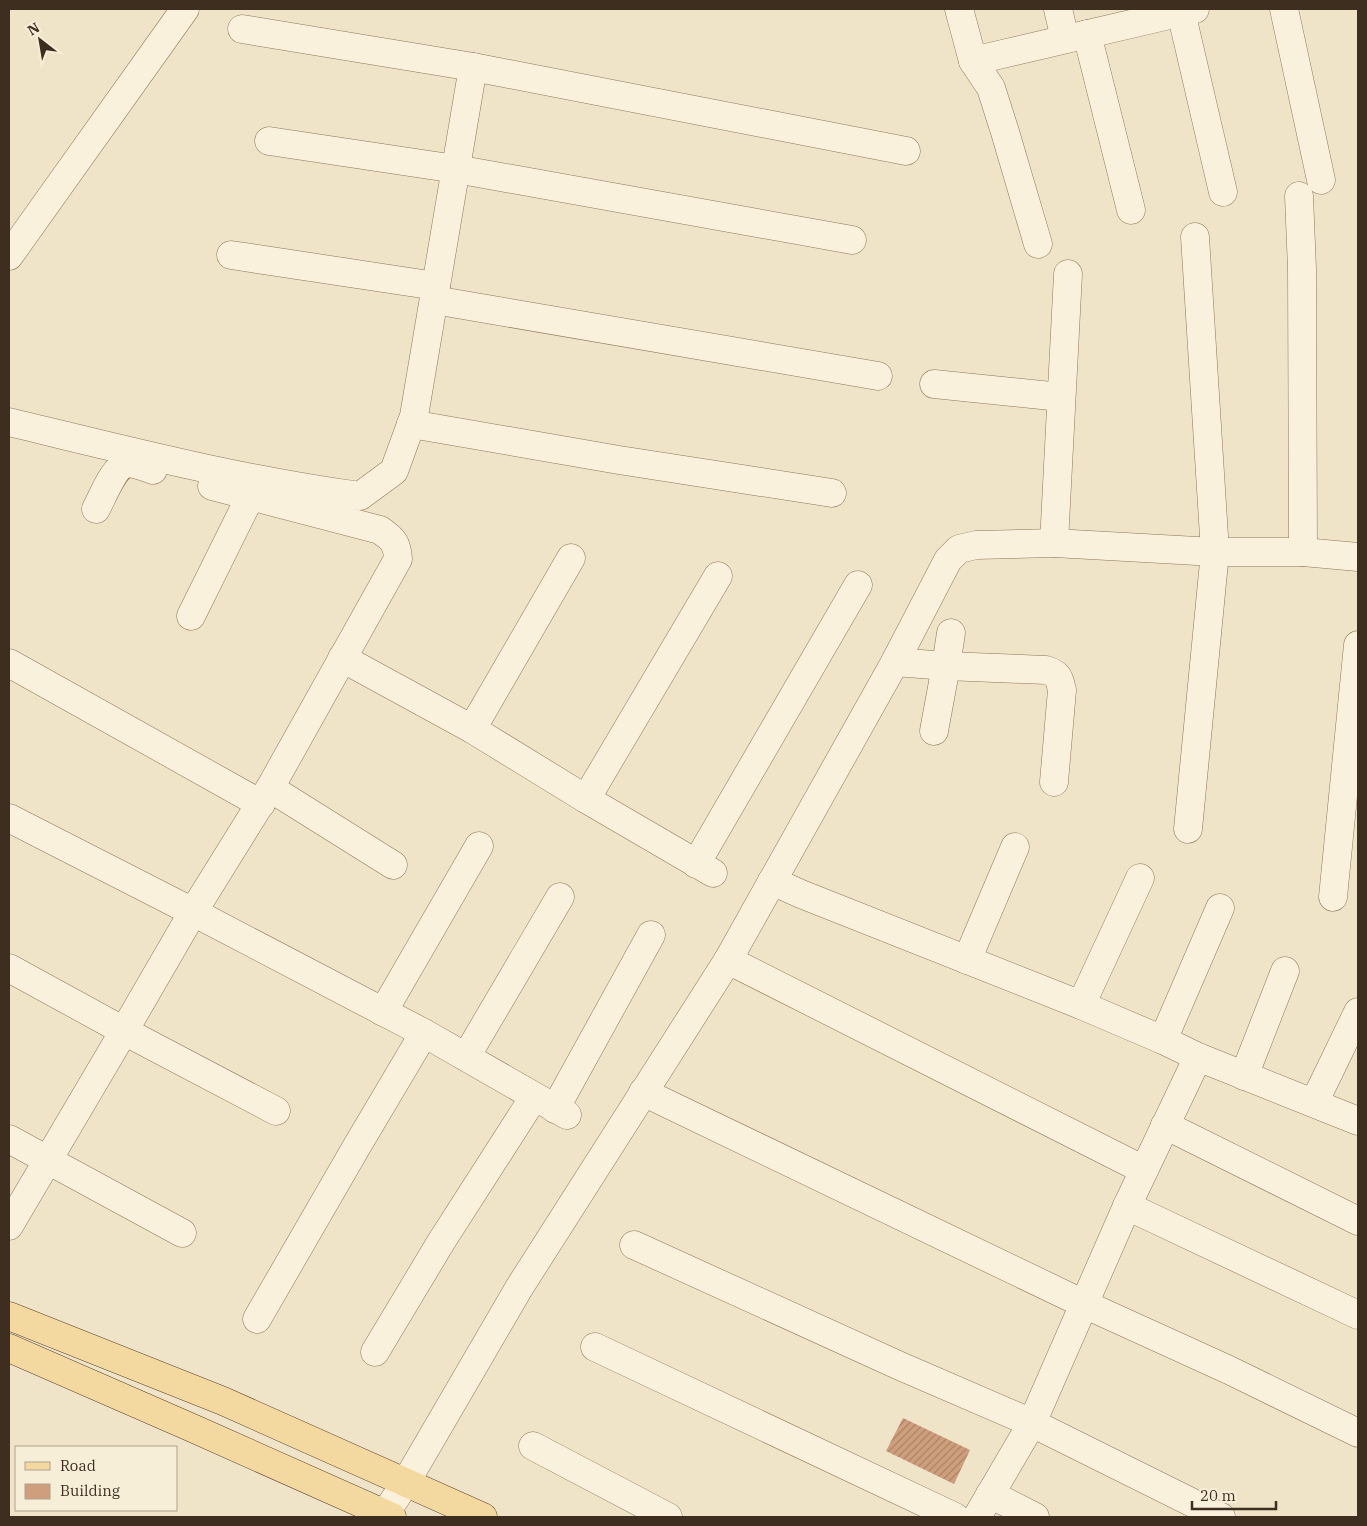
<svg xmlns="http://www.w3.org/2000/svg" width="1367" height="1526" font-family="'IBM Plex Serif',serif">
<style>
.building{fill:url(#building-hatch)}
.lines{fill:none;stroke-linecap:round;stroke-linejoin:round}
.minor-casing{stroke:#8d765c;stroke-width:29}
.primary-casing{stroke:#5b4430;stroke-width:29}
.minor{stroke:#faf1dc;stroke-width:28}
.primary{stroke:#f3d9a0;stroke-width:28}
</style>
<defs>
<pattern id="building-hatch" width="6" height="6" patternUnits="userSpaceOnUse" patternTransform="scale(1.25)"><rect width="6" height="6" fill="#cf9f7d"/><path d="M-1 1l2-2M0 6l6-6M5 7l2-2" fill="none" stroke="#a98266"/></pattern>
</defs>
<rect width="100%" height="100%" fill="#f0e4c8"/>
<polygon class="building" points="903,1418 970,1450 954,1484 886,1451"/>
<g class="lines">
<defs>
<g id="minor">
<polyline points="959,9 973,61 991,88 1005,132 1038,244"/>
<polyline points="1058,9 1065,39"/>
<polyline points="1284,9 1321,180"/>
<polyline points="1181,12 1223,192"/>
<polyline points="242,29 473,67"/>
<polyline points="1087,34 1131,210"/>
<polyline points="973,61 1195,9"/>
<polyline points="269,141 456,169 852,240"/>
<polyline points="1299,196 1302,269 1303,552"/>
<polyline points="231,255 436,286"/>
<polyline points="9,256 185,9"/>
<polyline points="434,300 878,376"/>
<polyline points="934,384 1061,397"/>
<path d="M9 422C125 450 241 480 360 496L394 471 414 416 473 67 906 151"/>
<polyline points="411,424 619,460 832,493"/>
<path d="M96 509C102 498 114 467 126 464 134 462 146 468 153 470"/>
<polyline points="1054,543 1068,274"/>
<polyline points="191,616 250,497"/>
<polyline points="342,658 472,729 586,799 713,873"/>
<path d="M895 662 946 666 1046 670C1059 674 1059 678 1062 690L1054 782"/>
<polyline points="9,663 261,804"/>
<polyline points="472,729 571,558"/>
<polyline points="934,731 946,666 951,633"/>
<polyline points="270,788 393,865"/>
<polyline points="586,799 718,576"/>
<polyline points="9,818 193,912 424,1033 567,1115"/>
<polyline points="1188,829 1215,552 1195,237"/>
<polyline points="696,864 858,585"/>
<polyline points="772,881 801,894 1081,1005 1163,1040 1198,1057 1358,1121"/>
<polyline points="1333,897 1358,645"/>
<polyline points="728,960 1144,1170"/>
<polyline points="967,960 1015,847"/>
<polyline points="9,968 124,1031 276,1111"/>
<polyline points="1081,1005 1140,878"/>
<polyline points="383,1012 479,846"/>
<polyline points="1163,1040 1220,908"/>
<polyline points="466,1057 560,897"/>
<polyline points="1244,1076 1285,971"/>
<polyline points="643,1092 1084,1304 1229,1370 1358,1433"/>
<polyline points="1314,1103 1358,1012"/>
<polyline points="555,1109 651,935"/>
<polyline points="1165,1125 1358,1221"/>
<polyline points="9,1139 182,1233"/>
<polyline points="1127,1206 1358,1315"/>
<path d="M9 1226 124 1031 193 912 270 788 398 559C397 543 393 539 380 530L212 486"/>
<polyline points="634,1245 900,1366 1032,1423 1221,1517"/>
<polyline points="257,1319 357,1146 424,1033"/>
<polyline points="595,1347 955,1517"/>
<polyline points="375,1352 441,1242 534,1097"/>
<polyline points="533,1446 668,1517"/>
<polyline points="990,1494 1035,1517"/>
<polyline points="385,1514 406,1482 519,1288 728,960 895,662 948,560 959,549 976,545 1054,543 1215,552 1303,552 1358,557"/>
<polyline points="977,1517 1032,1423 1127,1206 1198,1057"/>
</g>
<g id="primary">
<polyline points="9,1316 223,1401 483,1517"/>
<polyline points="9,1348 190,1427 392,1517"/>
</g>
</defs>
<use href="#minor" class="minor-casing"/>
<use href="#primary" class="primary-casing"/>
<use href="#minor" class="minor"/>
<use href="#primary" class="primary"/>
</g>
<rect width="1367" height="1526" fill="none" stroke="#3d2e20" stroke-width="20"/>
<rect x="15" y="1446" width="162" height="65" fill="#f7eed8" stroke="#ada18e"/>
<rect x="25" y="1462" width="25" height="8" fill="#f3d9a0" stroke="#ada18e"/>
<text x="60" y="1471" font-size="15" fill="#3d2e20">Road</text>
<rect x="25" y="1484" width="25" height="15" fill="#cf9f7d" stroke="#ada18e"/>
<text x="60" y="1496" font-size="15" fill="#3d2e20">Building</text>
<g transform="translate(40 40) rotate(329)" stroke="#f7eed8" stroke-width="4" paint-order="stroke">
<path d="M0-4L9 19L0 12L-9 19Z" fill="#3d2e20"/>
<text y="-8" font-size="14" font-weight="bold" text-anchor="middle" fill="#3d2e20">N</text>
</g>
<path d="M1192 1501v8h84v-8" fill="none" stroke="#3d2e20" stroke-width="2.5"/>
<text x="1200" y="1501" font-size="15" fill="#3d2e20" stroke="#f7eed8" stroke-width="4" paint-order="stroke">20 m</text>
</svg>
